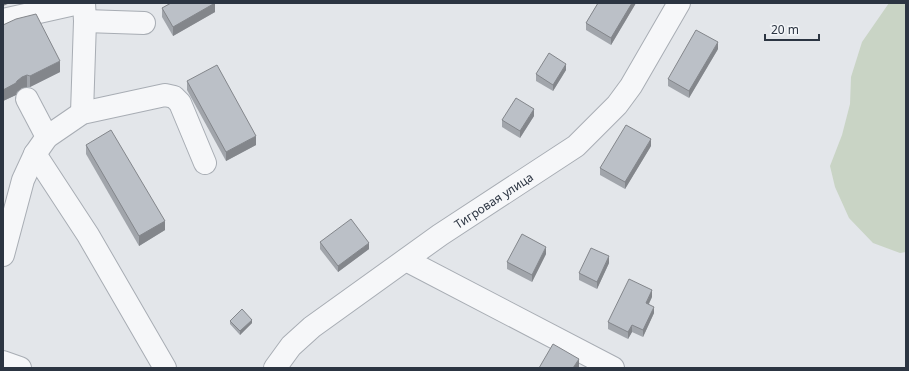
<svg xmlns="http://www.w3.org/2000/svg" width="909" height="371" font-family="'Noto Sans',sans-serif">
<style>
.green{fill:#c9d4c5}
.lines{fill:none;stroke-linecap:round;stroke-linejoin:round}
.minor-casing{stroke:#a8adb4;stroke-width:24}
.minor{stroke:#f6f7f9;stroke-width:22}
.wall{fill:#a1a5ab}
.shaded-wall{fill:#83868b}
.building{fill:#bbc0c7;stroke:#83868b}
.labels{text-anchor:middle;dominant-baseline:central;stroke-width:4;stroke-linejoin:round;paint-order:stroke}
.street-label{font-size:12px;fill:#2c3542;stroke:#f3f5f8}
</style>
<rect width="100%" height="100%" fill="#e3e6ea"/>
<polygon class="green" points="889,3 906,3 906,252 900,253 873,243 849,218 835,187 830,166 842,135 850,104 851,77 862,42"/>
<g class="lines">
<defs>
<g id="minor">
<polyline points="3,20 79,3"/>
<polyline points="85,21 144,23"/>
<polyline points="27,99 47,137"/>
<polyline points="82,113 85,21 84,3"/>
<polyline points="35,154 88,235 165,368"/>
<polyline points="3,255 23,180 35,154 47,137 82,113 165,95 174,97 180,103 205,163"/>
<polyline points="406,260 613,368"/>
<polyline points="3,362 20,368"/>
<path id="s1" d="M275 368 291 346 312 327 440 235 576 146 617 105 631 86 679 3"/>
</g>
</defs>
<use href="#minor" class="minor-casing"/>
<use href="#minor" class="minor"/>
</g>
<g class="wall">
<polygon points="169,3 215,3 215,12 173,36 162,17 162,8 169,4"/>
<polygon points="598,3 636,3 611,45 586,30 586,23"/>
<polygon points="3,25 60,72 30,87 27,87 22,88 17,92 16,95 3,101"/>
<polygon points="718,49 689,98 668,86 668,79"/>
<polygon points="566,70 553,91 536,81 536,74"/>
<polygon points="187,81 256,145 226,161 187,90"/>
<polygon points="534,116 520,138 502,127 502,120"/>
<polygon points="86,145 165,230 139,246 86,154"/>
<polygon points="651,146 625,189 600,175 600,168"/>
<polygon points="320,242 369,249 338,272 320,249"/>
<polygon points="546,254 532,282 507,269 507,262"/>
<polygon points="609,263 597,289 579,280 579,273"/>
<polygon points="652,297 649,304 654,313 643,337 632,332 628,339 608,329 608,322"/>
<polygon points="230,321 252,323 240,335 230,324"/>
</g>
<g class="shaded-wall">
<polygon points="3,3 10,3 3,6"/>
<polygon points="215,3 215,12 173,36 173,27"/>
<polygon points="632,3 636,3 611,45 611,38"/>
<polygon points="718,42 718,49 689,98 689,91"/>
<polygon points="60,61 60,72 30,87 30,76"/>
<polygon points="566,64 566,70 553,91 553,85"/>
<polygon points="27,75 27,87 22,88 17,92 16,95 3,101 3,90 17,81 22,77"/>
<polygon points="534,109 534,116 520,138 520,131"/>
<polygon points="256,136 256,145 226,161 226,152"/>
<polygon points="651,139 651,146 625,189 625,182"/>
<polygon points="165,221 165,230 139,246 139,236"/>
<polygon points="369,243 369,249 338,272 338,266"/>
<polygon points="546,247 546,254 532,282 532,275"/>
<polygon points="609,256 609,263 597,289 597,282"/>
<polygon points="652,290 652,297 646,309 646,303"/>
<polygon points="654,307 654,313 643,337 643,330"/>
<polygon points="252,320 252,323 240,335 240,331"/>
<polygon points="632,325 632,332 628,339 628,332"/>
<polygon points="579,359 579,368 573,368"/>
</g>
<g class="building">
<polygon points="171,3 215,3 173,27 162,8"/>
<polygon points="598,3 632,3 611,38 586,23"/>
<polygon points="36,14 60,61 30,76 27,75 22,77 17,81 16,83 3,90 3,25 16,19"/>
<polygon points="696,30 718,42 689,91 668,79"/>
<polygon points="549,53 566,64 553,85 536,74"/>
<polygon points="217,65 256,136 226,152 187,81"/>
<polygon points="516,98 534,109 520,131 502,120"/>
<polygon points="626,125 651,139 625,182 600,168"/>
<polygon points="111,130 165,221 139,236 86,145"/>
<polygon points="351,219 369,243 338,266 320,242"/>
<polygon points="522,234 546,247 532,275 507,262"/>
<polygon points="591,248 609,256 597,282 579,273"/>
<polygon points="629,279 652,290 646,303 654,307 643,330 632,325 628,332 608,322"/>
<polygon points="242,309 252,320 240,331 230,321"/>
<polygon points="553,344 579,359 573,368 539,368"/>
</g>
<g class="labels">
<g class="street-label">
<text stroke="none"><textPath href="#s1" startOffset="277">Тигровая улица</textPath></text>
</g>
</g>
<rect width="909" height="371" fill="none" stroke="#2c3542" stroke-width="8"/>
<path d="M765 34v6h54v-6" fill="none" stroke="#2c3542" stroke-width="2"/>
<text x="771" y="34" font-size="12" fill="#2c3542" stroke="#f3f5f8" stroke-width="3" paint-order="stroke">20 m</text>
</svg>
